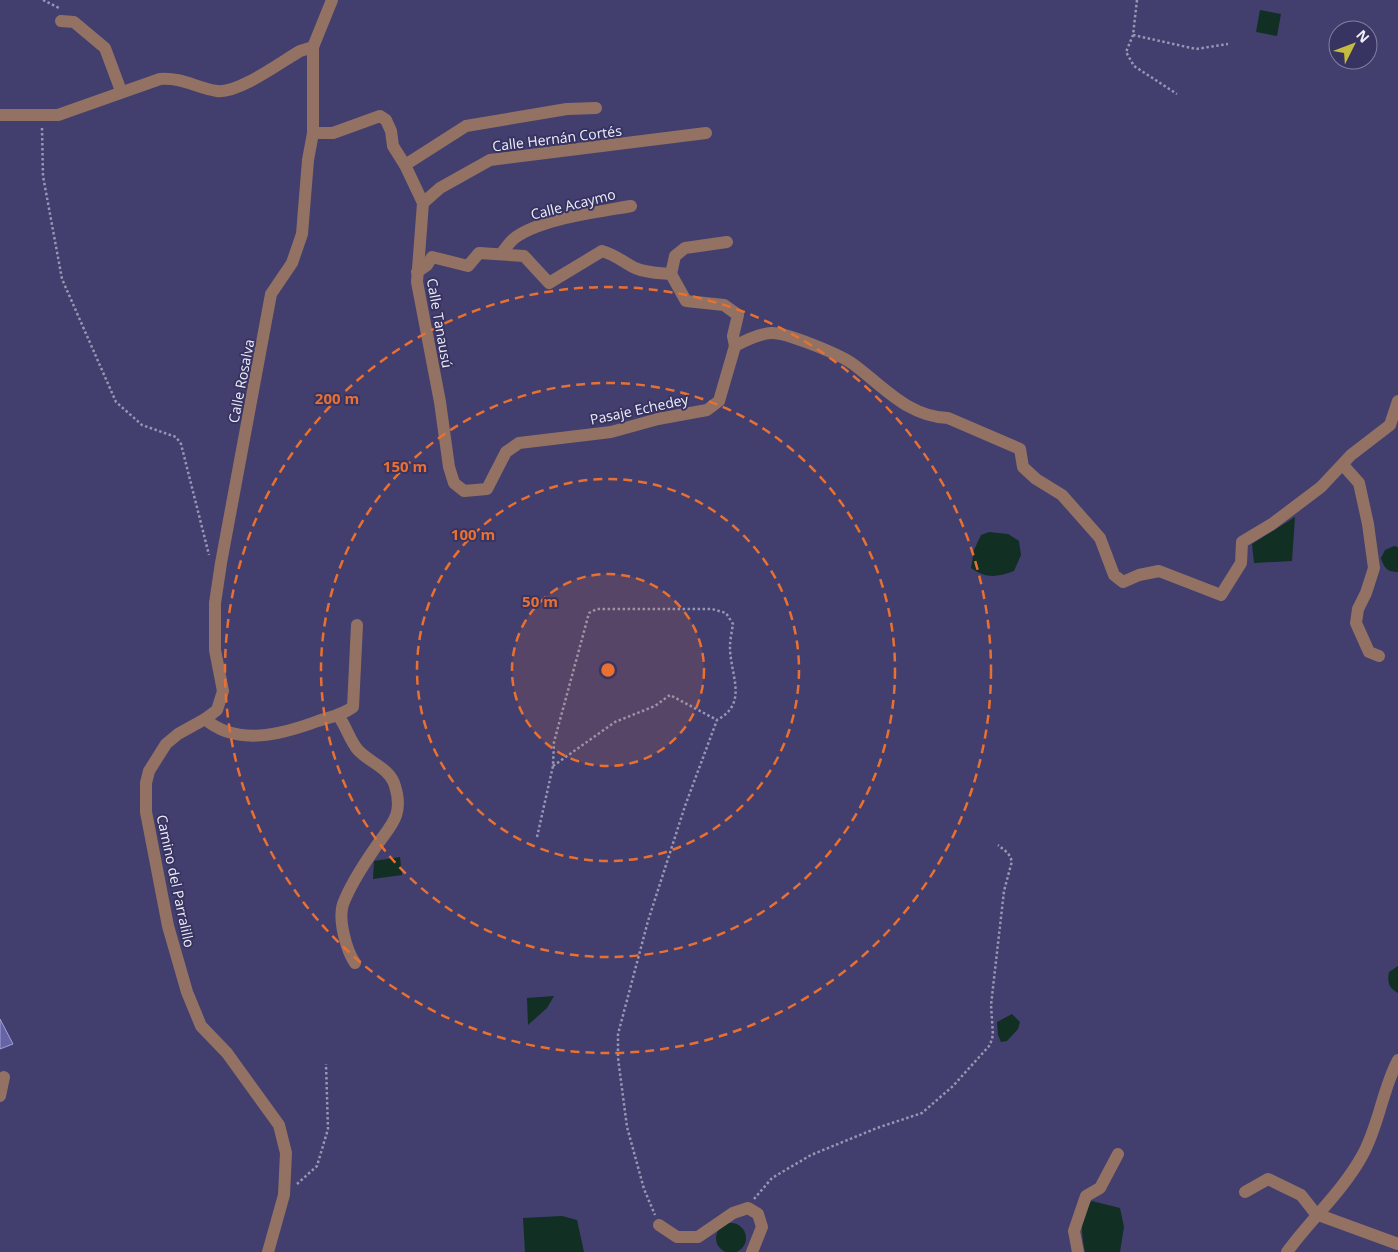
<svg xmlns="http://www.w3.org/2000/svg" width="1398" height="1252" font-family="'Open Sans',sans-serif">
<style>
.water{fill:#112f23}
.building{fill:#6763a7;stroke:#a1a0d6}
.lines{fill:none;stroke-linecap:round;stroke-linejoin:round}
.path{stroke:#9896b4;stroke-width:2.5;stroke-dasharray:2.5 2.5;stroke-linecap:butt}
.minor{stroke:#937263;stroke-width:12}
.ring{fill:none;stroke:#e97030;stroke-width:2.5;stroke-dasharray:9 6}
.labels{text-anchor:middle;dominant-baseline:central;stroke-width:4;stroke-linejoin:round;paint-order:stroke}
.street-label{font-size:14px;fill:#efeffb;stroke:#383462}
.centre{fill:#e97030;stroke:#383462;stroke-width:2.5}
.ring-label{font-size:15px;text-anchor:middle;font-weight:bold;fill:#e97030;stroke:#383462;stroke-width:4;stroke-linejoin:round;paint-order:stroke}
</style>
<rect width="100%" height="100%" fill="#423f6e"/>
<g class="water">
<polygon points="1260,10 1281,14 1277,36 1256,32"/>
<polygon points="1295,517 1292,561 1254,563 1252,544"/>
<path d="M989 532 1008 534 1019 541 1021 555 1014 571C998 577 986 579 971 568L974 550 981 535Z"/>
<path d="M1394 546 1398 547V572C1387 572 1384 568 1381 558L1385 550Z"/>
<polygon points="400,857 402,875 373,879 374,861"/>
<path d="M1398 966V993C1389 988 1387 983 1389 972Z"/>
<polygon points="554,996 547,1008 528,1025 527,998"/>
<polygon points="1012,1014 1020,1022 1018,1029 1007,1041 1001,1042 998,1035 997,1022"/>
<path d="M1092 1201 1120 1208 1124 1227 1120 1252H1085C1082 1237 1078 1212 1092 1201Z"/>
<polygon points="562,1216 577,1220 584,1252 525,1252 523,1218"/>
<circle cx="731" cy="1238" r="15"/>
</g>
<polygon class="building" points="0,1019 13,1044 0,1049"/>
<g class="lines">
<g class="path">
<polyline points="43,0 59,8"/>
<polyline points="1137,0 1133,35 1126,52 1134,66 1177,94"/>
<polyline points="1133,35 1196,49 1228,44"/>
<polyline points="42,128 43,176 62,279 116,402 142,425 176,437 181,444 209,555"/>
<polyline points="553,766 615,722 655,706 670,695 717,720"/>
<path d="M537 837 553 766 554 742 589 613 597 609H712L726 613 733 624C732 631 730 639 730 647 730 675 749 703 717 720L685 806 648 921 618 1034V1058L627 1127 644 1189 655 1215"/>
<polyline points="297,1184 317,1166 328,1129 326,1064"/>
<polyline points="754,1199 772,1178 811,1155 877,1128 922,1113 953,1086 990,1045 993,1035 991,1005 1004,891 1012,861 1008,853 998,845"/>
</g>
<g class="minor">
<polyline points="61,21 74,22 105,48 121,91"/>
<path d="M0 115H58L160 79C181 77 197 88 217 91 238 94 281 62 300 51L313 47"/>
<path d="M313 133H333L380 116 386 120 391 131 393 146 405 165 423 203 417 282 440 402 449 467 454 483 464 491 487 489 506 452 519 443 611 432 658 419 707 410 719 401 735 346C746 340 758 334 771 333 786 332 841 355 853 364 883 386 908 417 948 418L1020 449 1023 467 1036 479 1062 495 1100 538 1114 575 1123 582 1139 575 1159 571 1221 595 1241 563 1242 542 1272 524 1321 487 1351 455 1390 425 1398 401"/>
<polyline points="405,165 466,126 567,109 596,108"/>
<polyline points="423,203 440,188 490,160 706,133"/>
<path d="M501 254C506 248 510 241 516 237 543 218 599 212 631 206"/>
<path d="M417 272 427 265 432 257 468 266 479 253 524 256 549 283 602 251C616 255 623 262 635 268 646 273 659 273 671 274L686 301 724 305 738 315 733 336 735 346"/>
<polyline points="671,274 675,256 685,248 727,242"/>
<polyline points="1343,465 1359,483 1368,524 1374,568 1366,593 1358,609 1356,623 1369,652 1379,656"/>
<path d="M339 717C346 726 350 741 358 750 370 763 390 768 395 786 405 818 388 827 373 851 362 867 350 886 343 904 338 919 346 950 355 963"/>
<path d="M205 719C237 747 283 734 318 721 333 716 340 716 353 707L357 625"/>
<polyline points="0,1096 4,1077"/>
<polyline points="1245,1192 1268,1179 1301,1195 1316,1214 1398,1244"/>
<polyline points="659,1225 677,1237 698,1237 733,1213 748,1208 758,1214 762,1227 752,1252"/>
<polyline points="268,1252 284,1195 286,1153 279,1125 227,1053 201,1026 187,992 168,926 146,812 146,783 149,771 166,744 178,734 205,719 217,710 223,691 215,650 215,603 221,563 271,294 292,263 302,234 308,160 313,133 313,47 332,0"/>
<polyline points="1078,1252 1074,1231 1086,1196 1100,1188 1118,1154"/>
<path d="M1287 1252C1311 1219 1342 1192 1362 1156 1379 1126 1382 1090 1398 1060"/>
</g>
</g>
<circle cx="608" cy="670" r="96" fill="#e97030" fill-opacity=".12"/>
<g class="ring">
<circle cx="608" cy="670" r="96"/>
<circle cx="608" cy="670" r="191"/>
<circle cx="608" cy="670" r="287"/>
<circle cx="608" cy="670" r="383"/>
</g>
<g class="labels">
<g class="street-label">
<text transform="translate(557 138) rotate(-7)">Calle Hernán Cortés</text>
<text transform="translate(573 204) rotate(-14)">Calle Acaymo</text>
<text transform="translate(440 323) rotate(80)">Calle Tanausú</text>
<text transform="translate(241 381) rotate(-79)">Calle Rosalva</text>
<text transform="translate(639 409) rotate(-12)">Pasaje Echedey</text>
<text transform="translate(176 881) rotate(78)">Camino del Parralillo</text>
</g>
</g>
<circle cx="608" cy="670" r="8" class="centre"/>
<g class="ring-label">
<text x="337" y="404">200 m</text>
<text x="405" y="472">150 m</text>
<text x="473" y="540">100 m</text>
<text x="540" y="607">50 m</text>
</g>
<g transform="translate(1353 45) rotate(48)"><circle r="24" fill="#383462" stroke="#817f9f"/>
<path d="M0-4L9 19L0 12L-9 19Z" fill="#c5bc3d"/>
<text y="-8" font-size="14" font-weight="bold" text-anchor="middle" fill="#efeffb">N</text>
</g>
</svg>
